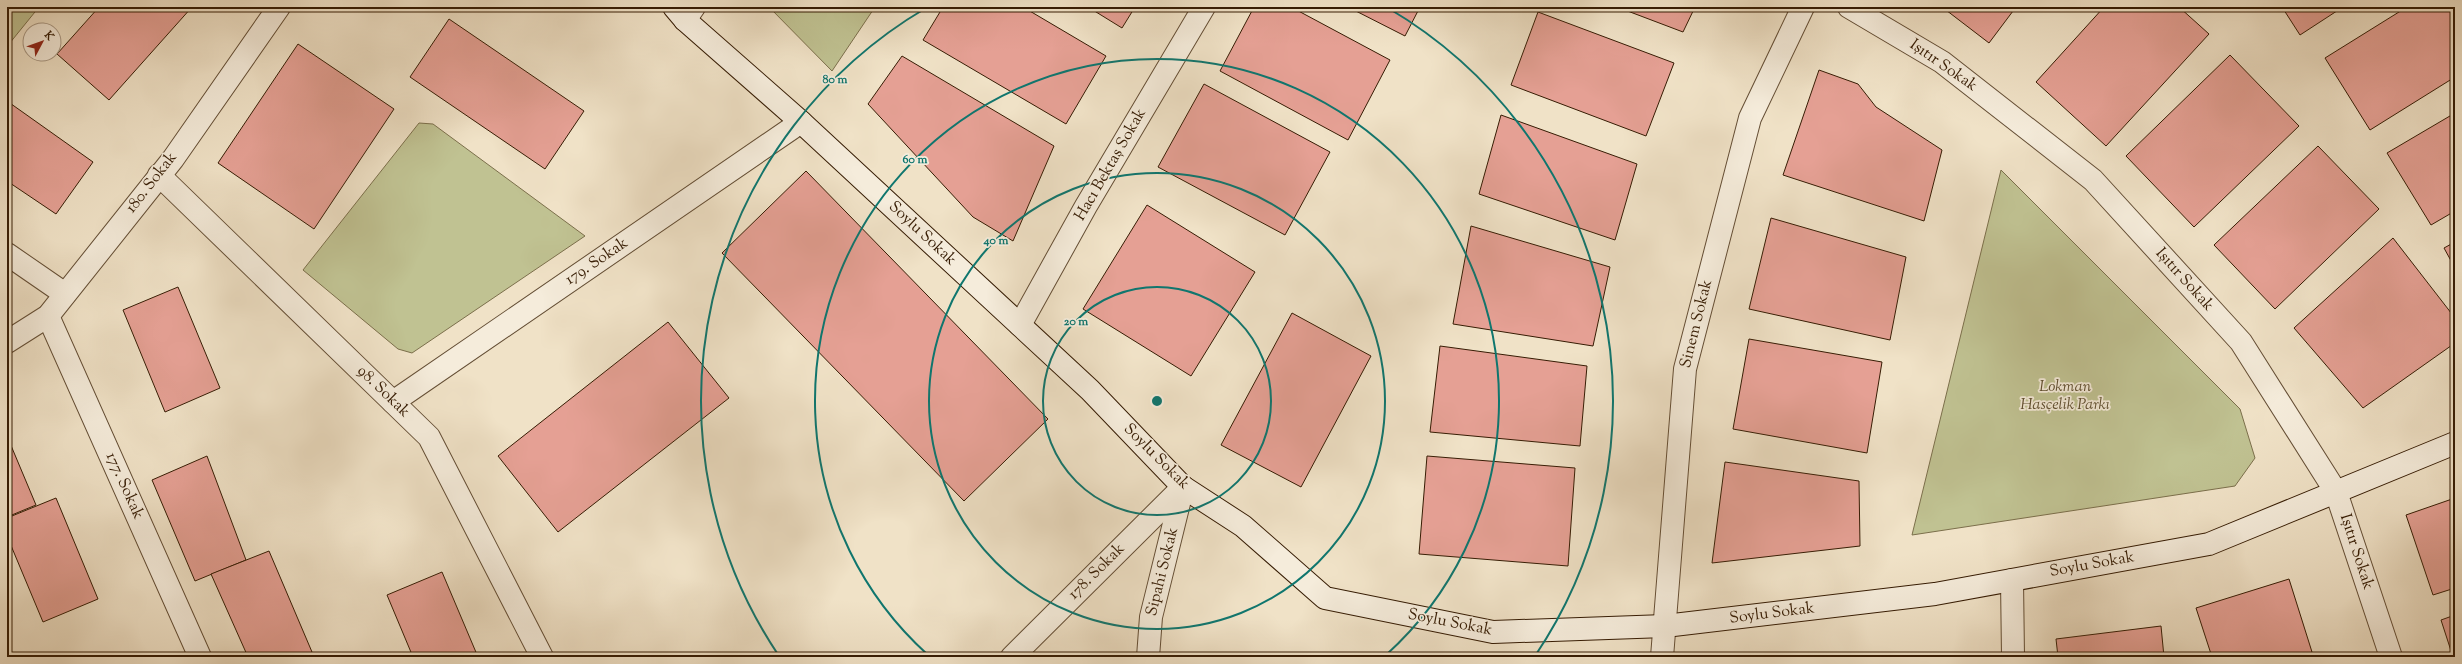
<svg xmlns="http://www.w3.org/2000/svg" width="2462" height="664" font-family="'Sorts Mill Goudy',serif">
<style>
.green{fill:#c0c292;stroke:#7b6f4b}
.building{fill:#e5a094;stroke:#361c04}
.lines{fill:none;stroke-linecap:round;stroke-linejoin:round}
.street-casing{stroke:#644e35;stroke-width:24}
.secondary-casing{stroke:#361c04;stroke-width:24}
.street{stroke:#f5ecdb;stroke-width:22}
.secondary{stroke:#f5ecdb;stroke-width:22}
.ring{fill:none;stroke:#0f766e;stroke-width:2}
.labels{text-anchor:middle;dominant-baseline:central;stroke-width:3.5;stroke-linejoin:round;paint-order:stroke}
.street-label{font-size:16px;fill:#361c04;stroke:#f5ecdb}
.park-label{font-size:16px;font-style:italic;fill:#5f4e2f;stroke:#f5ecdb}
.centre{fill:#0f766e;stroke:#f5ecdb;stroke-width:2}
.ring-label{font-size:12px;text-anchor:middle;font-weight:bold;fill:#0f766e;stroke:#f5ecdb;stroke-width:3.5;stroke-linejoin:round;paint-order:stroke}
</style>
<rect width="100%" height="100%" fill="#f0e2c7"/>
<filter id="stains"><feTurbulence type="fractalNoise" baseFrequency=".005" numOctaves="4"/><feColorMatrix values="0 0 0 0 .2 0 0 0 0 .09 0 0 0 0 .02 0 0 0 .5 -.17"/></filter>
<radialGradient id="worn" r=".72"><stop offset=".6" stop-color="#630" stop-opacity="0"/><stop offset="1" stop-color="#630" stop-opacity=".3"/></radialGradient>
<g class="green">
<polygon points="7,7 39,7 9,44 7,42"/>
<polygon points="769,7 875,7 832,71"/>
<polygon points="419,123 433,124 585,236 412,353 398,349 303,270"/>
<polygon points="2001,170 2240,409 2255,458 2235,486 1912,535"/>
</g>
<g class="building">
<polygon points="99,7 192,7 109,100 57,54"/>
<polygon points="943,7 1023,7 1106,56 1066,124 923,40"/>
<polygon points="1088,7 1135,7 1122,28"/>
<polygon points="1254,7 1291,7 1390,60 1348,140 1220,71"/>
<polygon points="1348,7 1420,7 1405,36"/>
<polygon points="1617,7 1695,7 1683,32"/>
<polygon points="1942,7 2016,7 1989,43"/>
<polygon points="2104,7 2179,7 2209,34 2106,146 2036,82"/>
<polygon points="2282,7 2343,7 2300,35"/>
<polygon points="2407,7 2455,7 2455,77 2370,130 2325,58"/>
<polygon points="1538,12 1674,63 1646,136 1511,85"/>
<polygon points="449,19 584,111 545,169 410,77"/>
<polygon points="298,44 394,109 314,229 218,163"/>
<polygon points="2230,55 2299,126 2194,227 2126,156"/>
<polygon points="902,56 1054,146 1013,241 973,217 868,104"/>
<polygon points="1819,70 1858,84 1876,107 1942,150 1924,221 1783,175"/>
<polygon points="1204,84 1330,152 1285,235 1158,167"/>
<polygon points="7,101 93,162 56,214 7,181"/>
<polygon points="2455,113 2455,211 2431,225 2387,153"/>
<polygon points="1501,115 1637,164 1615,240 1479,194"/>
<polygon points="2318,146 2379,209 2275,309 2214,245"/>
<polygon points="806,171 1048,419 964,501 722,253"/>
<polygon points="1147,205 1255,272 1191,376 1083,309"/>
<polygon points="1771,218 1906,257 1890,340 1749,309"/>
<polygon points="1471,226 1610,267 1593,346 1453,324"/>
<polygon points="2393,238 2455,318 2455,343 2363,408 2294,328"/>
<polygon points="2455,242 2455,268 2444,248"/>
<polygon points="178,287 220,388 165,412 123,310"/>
<polygon points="1292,313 1371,356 1301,487 1221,445"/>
<polygon points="668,322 729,398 558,532 498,456"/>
<polygon points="1749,339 1882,362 1867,453 1733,429"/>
<polygon points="1440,346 1587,366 1580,446 1430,432"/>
<polygon points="7,436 36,505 7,517"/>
<polygon points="207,456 246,560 195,581 152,480"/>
<polygon points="1427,456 1575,468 1568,566 1419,554"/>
<polygon points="1725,462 1859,481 1860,546 1712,563"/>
<polygon points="56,498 98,599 43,622 7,536 7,518"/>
<polygon points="2455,498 2455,588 2433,595 2406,515"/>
<polygon points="269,551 312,652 300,657 248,657 211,574"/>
<polygon points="442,572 478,657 413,657 387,595"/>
<polygon points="2289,579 2312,652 2297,657 2212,657 2196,608"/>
<polygon points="2455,615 2455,657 2453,657 2441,620"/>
<polygon points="2161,626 2164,657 2058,657 2056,639"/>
</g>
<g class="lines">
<defs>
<g id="street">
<polyline points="1849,7 1942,62 2093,180 2241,342 2336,492 2391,657"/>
<polyline points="685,20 694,7"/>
<polyline points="159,175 429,437 542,657"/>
<polyline points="7,254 65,294"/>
<polyline points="48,316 200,657"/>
<polyline points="1020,325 1086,206 1204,7"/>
<polyline points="7,342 48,316 173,159 279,7"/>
<polyline points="393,402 801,122"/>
<polyline points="2012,580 2013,657"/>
<polyline points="1012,657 1183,487"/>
<polyline points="1148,657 1151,617 1183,487"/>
<polyline points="1662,657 1685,369 1750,118 1803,7"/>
</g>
<polyline id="secondary" points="674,7 685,20 801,122 1090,390 1183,487 1243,526 1325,598 1493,632 1665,626 1935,594 2209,544 2455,443"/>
</defs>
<use href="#street" class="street-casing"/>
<use href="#secondary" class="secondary-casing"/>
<use href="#street" class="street"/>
<use href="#secondary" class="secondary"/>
</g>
<g class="ring">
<circle cx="1157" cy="401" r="114"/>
<circle cx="1157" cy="401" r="228"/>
<path d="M928 655A342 342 0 1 1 1386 655"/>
<path d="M779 656A456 456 0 0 1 926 8M1388 8A456 456 0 0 1 1535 656"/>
</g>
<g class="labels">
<g class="street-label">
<text transform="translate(1943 66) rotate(35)">Işıtır Sokak</text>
<text transform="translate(1111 165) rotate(-60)">Hacı Bektaş Sokak</text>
<text transform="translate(152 183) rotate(-52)">180. Sokak</text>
<text transform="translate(922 234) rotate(43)">Soylu Sokak</text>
<text transform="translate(597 262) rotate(-34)">179. Sokak</text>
<text transform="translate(2184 280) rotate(48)">Işıtır Sokak</text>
<text transform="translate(1697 324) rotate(-76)">Sinem Sokak</text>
<text transform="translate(383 392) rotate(44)">98. Sokak</text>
<text transform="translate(1156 457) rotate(45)">Soylu Sokak</text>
<text transform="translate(124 486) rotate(66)">177. Sokak</text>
<text transform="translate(2356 552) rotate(72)">Işıtır Sokak</text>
<text transform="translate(2092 565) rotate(-10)">Soylu Sokak</text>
<text transform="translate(1097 572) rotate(-45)">178. Sokak</text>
<text transform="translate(1163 572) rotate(-76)">Sipahi Sokak</text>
<text transform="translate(1772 614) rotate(-7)">Soylu Sokak</text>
<text transform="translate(1450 623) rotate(11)">Soylu Sokak</text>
</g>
<g class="park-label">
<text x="2065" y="387">Lokman<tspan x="2065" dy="18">Hasçelik Parkı</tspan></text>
</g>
</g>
<circle cx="1157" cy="401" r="6" class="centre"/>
<g class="ring-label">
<text x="835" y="83">80 m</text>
<text x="915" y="163">60 m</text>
<text x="996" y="244">40 m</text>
<text x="1076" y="325">20 m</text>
</g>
<rect width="2462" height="664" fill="none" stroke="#f0e2c7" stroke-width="24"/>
<rect x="8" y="8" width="2446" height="648" fill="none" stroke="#361c04" stroke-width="2"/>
<rect x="12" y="12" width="2438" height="640" fill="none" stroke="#361c04"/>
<g transform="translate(42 42) rotate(49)"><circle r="19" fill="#f5ecdb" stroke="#a99985"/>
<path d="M0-3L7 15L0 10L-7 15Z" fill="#8f2418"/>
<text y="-6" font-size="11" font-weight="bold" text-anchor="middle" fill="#361c04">K</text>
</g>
<rect width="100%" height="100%" filter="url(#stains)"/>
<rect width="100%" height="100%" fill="url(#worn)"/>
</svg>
